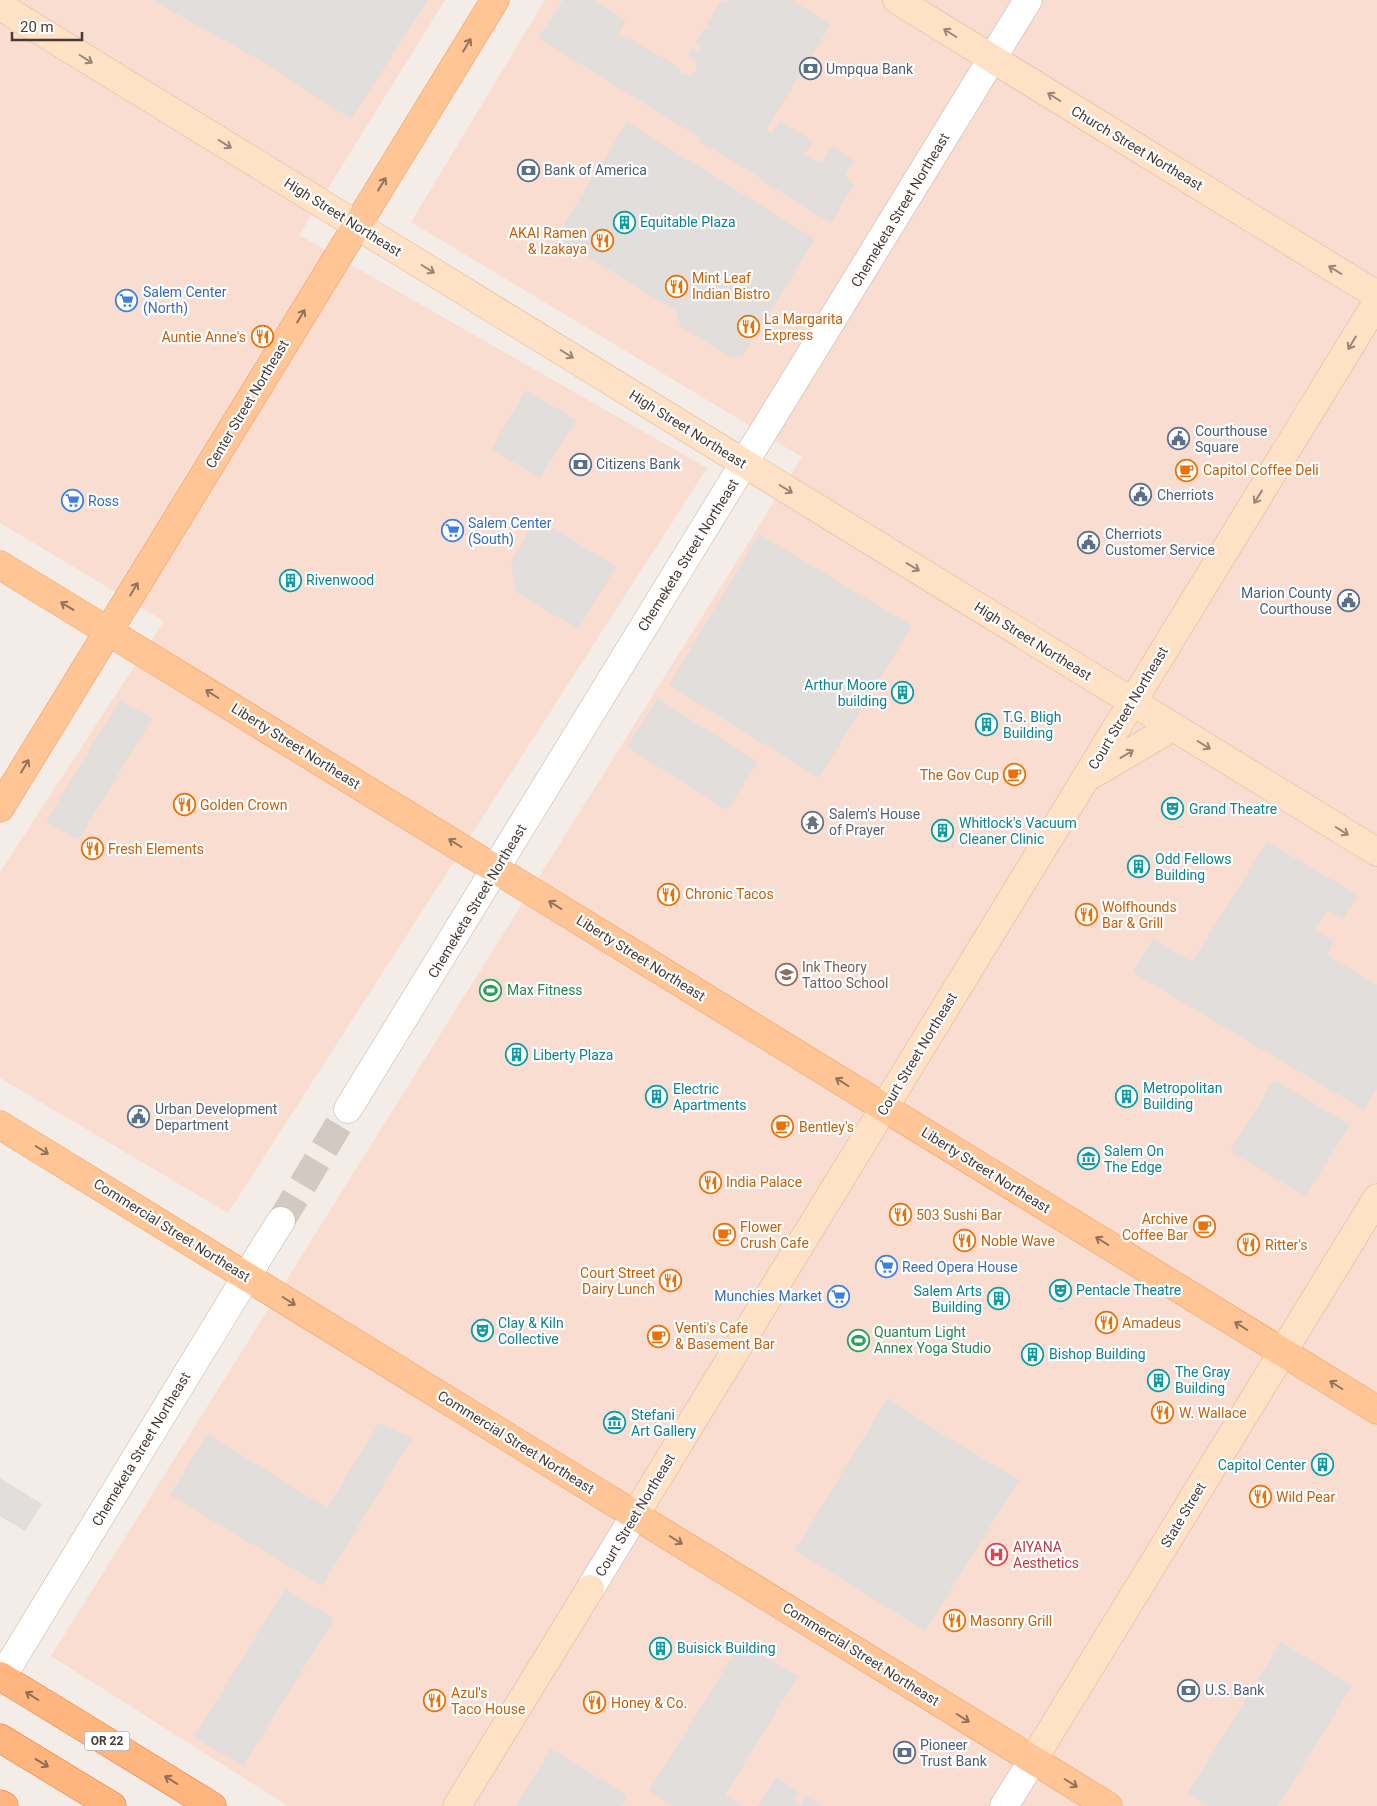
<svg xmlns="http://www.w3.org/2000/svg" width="1377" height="1806" font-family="Roboto,sans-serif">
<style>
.commercial{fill:#f8ddd0}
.parking{fill:#e2dedc}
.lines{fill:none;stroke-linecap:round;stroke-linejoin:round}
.tertiary-tunnel{stroke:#d2c9c3;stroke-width:28;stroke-dasharray:28 14;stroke-linecap:butt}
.minor-casing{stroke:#c4b4ab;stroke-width:29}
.tertiary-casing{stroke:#c4b4ab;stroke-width:29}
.secondary-casing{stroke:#dbb695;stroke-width:29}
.primary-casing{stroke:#ec9c5c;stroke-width:29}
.trunk-casing{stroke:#e9722c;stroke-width:29}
.minor{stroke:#fff;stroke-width:28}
.tertiary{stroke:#fff;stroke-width:28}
.secondary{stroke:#ffe2c6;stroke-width:28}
.primary{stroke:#ffc595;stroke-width:28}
.trunk{stroke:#ffb57e;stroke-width:28}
.oneway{stroke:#9a8676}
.oneway2{stroke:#91725b}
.oneway3{stroke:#916c52}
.labels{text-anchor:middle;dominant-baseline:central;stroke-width:4.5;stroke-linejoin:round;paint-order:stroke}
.shield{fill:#fff;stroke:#7f7672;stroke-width:1}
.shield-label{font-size:12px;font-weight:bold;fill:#483b35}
.service-label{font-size:14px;fill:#4e5e75;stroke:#fff;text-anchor:start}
.street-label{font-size:14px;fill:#483b35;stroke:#fff}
.culture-label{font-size:14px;fill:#0d838f;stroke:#fff;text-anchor:start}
.food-label{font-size:14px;fill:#c56008;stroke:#fff;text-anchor:start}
.shop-label{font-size:14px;fill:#366cbe;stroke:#fff;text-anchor:start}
.worship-label{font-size:14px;fill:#5b616d;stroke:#fff;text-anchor:start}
.education-label{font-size:14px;fill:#785e54;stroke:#fff;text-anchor:start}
.leisure-label{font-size:14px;fill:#27864d;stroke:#fff;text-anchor:start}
.health-label{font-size:14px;fill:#be3a42;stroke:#fff;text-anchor:start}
</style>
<rect width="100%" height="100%" fill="#f4ece6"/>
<g class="commercial">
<polygon points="9,0 445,0 299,235 707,468 228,1213 0,1078 0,872 164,621 0,523 0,14"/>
<polygon points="545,0 1377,0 1377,1806 288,1806 51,1656 802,457 411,222"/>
</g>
<g class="parking">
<polygon points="152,0 428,0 351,119 263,62"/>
<polygon points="563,0 593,0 626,20 620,30 619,37 634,41 675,65 681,73 690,76 694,74 697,67 694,59 688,56 692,48 699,51 701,48 695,43 705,28 712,30 707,24 721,1 726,3 726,0 792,0 831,24 766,130 772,133 780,121 813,141 805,154 819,162 822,162 831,146 853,160 846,174 848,180 855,183 831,223 759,179 760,177 700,142 702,139 538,38"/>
<polygon points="627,122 815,239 743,355 732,358 680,326 676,311 556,237"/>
<polygon points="526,390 576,420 540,478 491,449"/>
<polygon points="537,518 616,567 578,629 516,592 511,562"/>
<polygon points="759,534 912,626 819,778 669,685"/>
<polygon points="657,699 758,762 727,810 627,747"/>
<polygon points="120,700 152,719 78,840 46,821"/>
<polygon points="1267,842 1358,895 1343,919 1328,910 1315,930 1334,942 1327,955 1377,985 1377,1089 1364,1110 1132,972 1153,939 1192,962"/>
<polygon points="1274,1080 1350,1125 1305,1196 1230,1151"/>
<polygon points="888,1398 929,1426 1019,1480 925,1631 795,1550"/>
<polygon points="379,1423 412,1438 322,1586 170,1495 207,1434 327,1508"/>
<polygon points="0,1478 42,1504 25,1531 0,1516"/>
<polygon points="285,1589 334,1619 243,1766 194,1737"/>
<polygon points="1281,1642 1352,1686 1278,1806 1208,1806 1188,1793"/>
<polygon points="741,1643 798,1676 725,1795 742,1806 673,1806 649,1791"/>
<polygon points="551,1749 628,1796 622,1806 516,1806"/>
<polygon points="776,1777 799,1792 794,1801 800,1806 806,1796 822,1806 758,1806"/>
</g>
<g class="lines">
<polyline class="tertiary-tunnel" points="281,1221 348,1109"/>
<defs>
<polyline id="minor" points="267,1243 281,1221"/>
<g id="tertiary">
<polyline points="348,1109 1028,0"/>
<polyline points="590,1589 635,1515"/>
<polyline points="2,1677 267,1243"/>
<polyline points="1004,1806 1033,1760"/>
</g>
<g id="secondary">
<polyline points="897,0 1377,295"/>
<polyline points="0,6 1377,852"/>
<polyline points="1088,777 1173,727"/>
<polyline points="635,1515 1377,302"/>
<polyline points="1033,1760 1377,1198"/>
<polyline points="457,1806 590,1589"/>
</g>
<g id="primary">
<polyline points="0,565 1377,1410"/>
<polyline points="0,808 495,0"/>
<polyline points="0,1125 1108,1806"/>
</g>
<g id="trunk">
<polyline points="0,1676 212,1806"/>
<polyline points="0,1738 112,1806"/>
<polyline points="0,1804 4,1806"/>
</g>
</defs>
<use href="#minor" class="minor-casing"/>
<use href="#tertiary" class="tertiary-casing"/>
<use href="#secondary" class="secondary-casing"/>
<use href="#primary" class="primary-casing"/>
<use href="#trunk" class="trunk-casing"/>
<use href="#minor" class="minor"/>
<use href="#tertiary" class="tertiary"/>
<use href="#secondary" class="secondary"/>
<use href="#primary" class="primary"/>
<use href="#trunk" class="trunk"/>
</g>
<defs><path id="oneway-shaft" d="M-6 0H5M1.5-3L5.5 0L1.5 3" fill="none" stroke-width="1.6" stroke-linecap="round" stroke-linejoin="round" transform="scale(1.25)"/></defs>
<g class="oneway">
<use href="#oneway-shaft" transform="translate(950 33) rotate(-148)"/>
<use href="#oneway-shaft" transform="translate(86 59) rotate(32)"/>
<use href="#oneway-shaft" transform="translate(1054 97) rotate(-148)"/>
<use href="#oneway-shaft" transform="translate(225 144) rotate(32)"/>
<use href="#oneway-shaft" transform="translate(428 269) rotate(32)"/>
<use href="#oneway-shaft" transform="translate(1335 270) rotate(-148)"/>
<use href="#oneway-shaft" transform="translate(1352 343) rotate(121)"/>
<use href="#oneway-shaft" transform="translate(567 354) rotate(32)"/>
<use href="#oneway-shaft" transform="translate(786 489) rotate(32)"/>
<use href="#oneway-shaft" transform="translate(1258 497) rotate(122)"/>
<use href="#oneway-shaft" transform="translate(913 567) rotate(31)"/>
<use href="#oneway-shaft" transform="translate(1204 745) rotate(32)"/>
<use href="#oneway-shaft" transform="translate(1127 754) rotate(-31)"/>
<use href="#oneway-shaft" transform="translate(1342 831) rotate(32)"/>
</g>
<g class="oneway2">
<use href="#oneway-shaft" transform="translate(467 45) rotate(-59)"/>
<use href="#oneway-shaft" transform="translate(382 184) rotate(-59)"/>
<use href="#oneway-shaft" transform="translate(301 316) rotate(-59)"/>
<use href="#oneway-shaft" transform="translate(134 589) rotate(-59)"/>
<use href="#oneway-shaft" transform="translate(67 606) rotate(-149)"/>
<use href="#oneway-shaft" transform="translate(212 694) rotate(-148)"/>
<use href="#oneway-shaft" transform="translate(25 766) rotate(-59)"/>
<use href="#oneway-shaft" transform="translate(455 843) rotate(-148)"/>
<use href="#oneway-shaft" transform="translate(555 905) rotate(-148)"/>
<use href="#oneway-shaft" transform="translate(842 1082) rotate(-148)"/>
<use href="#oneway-shaft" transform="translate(42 1150) rotate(32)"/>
<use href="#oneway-shaft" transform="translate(1102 1241) rotate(-148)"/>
<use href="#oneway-shaft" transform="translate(289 1301) rotate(32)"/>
<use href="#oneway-shaft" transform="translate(1241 1326) rotate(-148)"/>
<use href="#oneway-shaft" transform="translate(1336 1385) rotate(-148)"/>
<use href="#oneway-shaft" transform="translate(676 1540) rotate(32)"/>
<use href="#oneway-shaft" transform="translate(963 1718) rotate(32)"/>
<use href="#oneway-shaft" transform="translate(1071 1783) rotate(32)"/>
</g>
<g class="oneway3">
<use href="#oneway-shaft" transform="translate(32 1696) rotate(-148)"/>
<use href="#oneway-shaft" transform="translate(42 1763) rotate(31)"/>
<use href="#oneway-shaft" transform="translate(171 1780) rotate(-148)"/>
</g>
<defs>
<symbol id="bank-ring" viewBox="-11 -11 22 22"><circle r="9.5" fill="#fff" stroke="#5c6f8a" stroke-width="1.5"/><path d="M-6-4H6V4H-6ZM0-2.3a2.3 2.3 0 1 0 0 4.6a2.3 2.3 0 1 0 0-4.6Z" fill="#5c6f8a"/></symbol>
<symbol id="building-ring" viewBox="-11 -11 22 22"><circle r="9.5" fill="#fff" stroke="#0f9aa8" stroke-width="1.5"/><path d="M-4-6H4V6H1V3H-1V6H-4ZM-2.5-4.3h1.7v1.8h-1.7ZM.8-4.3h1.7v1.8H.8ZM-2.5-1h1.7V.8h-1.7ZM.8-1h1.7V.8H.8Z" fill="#0f9aa8"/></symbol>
<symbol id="restaurant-ring" viewBox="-11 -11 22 22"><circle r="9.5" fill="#fff" stroke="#e8710a" stroke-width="1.5"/><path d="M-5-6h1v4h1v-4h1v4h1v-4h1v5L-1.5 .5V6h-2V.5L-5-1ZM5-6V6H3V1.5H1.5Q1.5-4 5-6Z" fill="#e8710a"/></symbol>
<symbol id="supermarket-ring" viewBox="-11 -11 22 22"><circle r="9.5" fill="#fff" stroke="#3f7fe0" stroke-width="1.5"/><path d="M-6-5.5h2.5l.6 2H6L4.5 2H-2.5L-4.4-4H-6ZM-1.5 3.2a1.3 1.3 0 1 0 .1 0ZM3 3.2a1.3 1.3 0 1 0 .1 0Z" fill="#3f7fe0"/></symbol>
<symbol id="civic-ring" viewBox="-11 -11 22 22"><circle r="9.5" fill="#fff" stroke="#5c6f8a" stroke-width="1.5"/><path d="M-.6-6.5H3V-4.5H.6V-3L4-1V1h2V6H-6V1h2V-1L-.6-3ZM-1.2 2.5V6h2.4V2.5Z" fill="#5c6f8a"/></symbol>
<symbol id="cafe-ring" viewBox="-11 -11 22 22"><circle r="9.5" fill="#fff" stroke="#e8710a" stroke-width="1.5"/><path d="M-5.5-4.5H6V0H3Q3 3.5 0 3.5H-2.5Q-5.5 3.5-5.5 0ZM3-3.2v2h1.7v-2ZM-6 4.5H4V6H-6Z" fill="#e8710a"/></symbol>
<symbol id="theatre-ring" viewBox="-11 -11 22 22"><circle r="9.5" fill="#fff" stroke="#0f9aa8" stroke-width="1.5"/><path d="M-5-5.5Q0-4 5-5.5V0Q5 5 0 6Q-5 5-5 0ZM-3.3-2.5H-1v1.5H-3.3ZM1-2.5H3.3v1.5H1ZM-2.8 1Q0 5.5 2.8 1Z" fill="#0f9aa8"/></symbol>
<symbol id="temple-ring" viewBox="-11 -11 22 22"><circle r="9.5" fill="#fff" stroke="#6b7280" stroke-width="1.5"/><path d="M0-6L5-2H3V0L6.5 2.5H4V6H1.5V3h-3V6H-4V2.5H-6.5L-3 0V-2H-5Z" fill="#6b7280"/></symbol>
<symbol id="school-ring" viewBox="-11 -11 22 22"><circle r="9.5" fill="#fff" stroke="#8d6e63" stroke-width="1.5"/><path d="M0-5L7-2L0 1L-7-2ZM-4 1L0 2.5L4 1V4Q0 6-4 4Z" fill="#8d6e63"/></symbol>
<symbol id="stadium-ring" viewBox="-11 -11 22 22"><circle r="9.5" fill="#fff" stroke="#2e9e5b" stroke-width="1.5"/><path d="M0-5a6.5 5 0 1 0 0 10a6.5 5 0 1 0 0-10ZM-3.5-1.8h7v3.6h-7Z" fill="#2e9e5b"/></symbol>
<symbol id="museum-ring" viewBox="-11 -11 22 22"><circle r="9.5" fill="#fff" stroke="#0f9aa8" stroke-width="1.5"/><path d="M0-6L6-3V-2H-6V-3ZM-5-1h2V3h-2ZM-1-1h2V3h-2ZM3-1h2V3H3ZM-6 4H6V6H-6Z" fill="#0f9aa8"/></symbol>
<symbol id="hospital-ring" viewBox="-11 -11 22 22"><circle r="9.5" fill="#fff" stroke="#e0444e" stroke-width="1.5"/><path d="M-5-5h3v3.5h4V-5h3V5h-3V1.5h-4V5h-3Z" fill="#e0444e"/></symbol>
</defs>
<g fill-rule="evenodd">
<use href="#bank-ring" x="798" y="56" width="25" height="25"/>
<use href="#bank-ring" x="516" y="158" width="25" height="25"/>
<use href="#building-ring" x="612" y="210" width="25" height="25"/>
<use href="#restaurant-ring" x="590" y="228" width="25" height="25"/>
<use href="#restaurant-ring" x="664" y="274" width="25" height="25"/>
<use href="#supermarket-ring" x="114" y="288" width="25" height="25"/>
<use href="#restaurant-ring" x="736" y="314" width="25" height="25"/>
<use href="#restaurant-ring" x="250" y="324" width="25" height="25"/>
<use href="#civic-ring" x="1166" y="426" width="25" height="25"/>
<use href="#bank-ring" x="568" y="452" width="25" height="25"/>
<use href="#cafe-ring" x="1174" y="458" width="25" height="25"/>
<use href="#civic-ring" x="1128" y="482" width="25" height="25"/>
<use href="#supermarket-ring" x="60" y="488" width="25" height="25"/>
<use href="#supermarket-ring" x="440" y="518" width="25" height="25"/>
<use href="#civic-ring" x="1076" y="530" width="25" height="25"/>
<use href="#building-ring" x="278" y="568" width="25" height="25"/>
<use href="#civic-ring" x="1336" y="588" width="25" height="25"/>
<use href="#building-ring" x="890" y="680" width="25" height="25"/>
<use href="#building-ring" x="974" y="712" width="25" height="25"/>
<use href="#cafe-ring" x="1002" y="762" width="25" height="25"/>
<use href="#restaurant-ring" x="172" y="792" width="25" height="25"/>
<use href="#theatre-ring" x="1160" y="796" width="25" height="25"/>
<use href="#temple-ring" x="800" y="810" width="25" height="25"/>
<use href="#building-ring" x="930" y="818" width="25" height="25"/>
<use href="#restaurant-ring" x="80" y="836" width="25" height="25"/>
<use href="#building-ring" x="1126" y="854" width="25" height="25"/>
<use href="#restaurant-ring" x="656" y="882" width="25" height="25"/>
<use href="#restaurant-ring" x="1074" y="902" width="25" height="25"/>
<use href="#school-ring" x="774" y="962" width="25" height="25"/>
<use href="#stadium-ring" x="478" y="978" width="25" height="25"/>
<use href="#building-ring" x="504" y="1042" width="25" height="25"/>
<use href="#building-ring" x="1114" y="1084" width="25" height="25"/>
<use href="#building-ring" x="644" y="1084" width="25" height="25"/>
<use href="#civic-ring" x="126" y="1104" width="25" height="25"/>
<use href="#cafe-ring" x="770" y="1114" width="25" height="25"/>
<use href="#museum-ring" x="1076" y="1146" width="25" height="25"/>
<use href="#restaurant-ring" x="698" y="1170" width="25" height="25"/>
<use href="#restaurant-ring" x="888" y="1202" width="25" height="25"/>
<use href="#cafe-ring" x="1192" y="1214" width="25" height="25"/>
<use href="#cafe-ring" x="712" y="1222" width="25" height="25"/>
<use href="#restaurant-ring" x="952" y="1228" width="25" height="25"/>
<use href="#restaurant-ring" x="1236" y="1232" width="25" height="25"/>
<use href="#supermarket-ring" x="874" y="1254" width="25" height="25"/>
<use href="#restaurant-ring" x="658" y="1268" width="25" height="25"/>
<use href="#theatre-ring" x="1048" y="1278" width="25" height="25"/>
<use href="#supermarket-ring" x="826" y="1284" width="25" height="25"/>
<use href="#building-ring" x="986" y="1286" width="25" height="25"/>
<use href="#restaurant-ring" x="1094" y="1310" width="25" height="25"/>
<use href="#theatre-ring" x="470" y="1318" width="25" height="25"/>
<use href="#cafe-ring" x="646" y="1324" width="25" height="25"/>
<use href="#stadium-ring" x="846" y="1328" width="25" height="25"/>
<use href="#building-ring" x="1020" y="1342" width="25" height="25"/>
<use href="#building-ring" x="1146" y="1368" width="25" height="25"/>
<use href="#restaurant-ring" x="1150" y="1400" width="25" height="25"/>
<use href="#museum-ring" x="602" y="1410" width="25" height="25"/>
<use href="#building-ring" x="1310" y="1452" width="25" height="25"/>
<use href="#restaurant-ring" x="1248" y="1484" width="25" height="25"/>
<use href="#hospital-ring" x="984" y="1542" width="25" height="25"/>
<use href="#restaurant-ring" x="942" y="1608" width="25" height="25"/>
<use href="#building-ring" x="648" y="1636" width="25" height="25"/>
<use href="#bank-ring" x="1176" y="1678" width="25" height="25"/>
<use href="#restaurant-ring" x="422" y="1688" width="25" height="25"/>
<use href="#restaurant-ring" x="582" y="1690" width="25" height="25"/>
<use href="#bank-ring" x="892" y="1740" width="25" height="25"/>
</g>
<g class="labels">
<rect class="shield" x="84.5" y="1731.5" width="45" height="19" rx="4"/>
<g class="shield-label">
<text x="107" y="1741">OR 22</text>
</g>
<g class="service-label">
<text x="826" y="69">Umpqua Bank</text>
<text x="544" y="170">Bank of America</text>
<text x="1195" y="431">Courthouse<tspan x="1195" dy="16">Square</tspan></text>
<text x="596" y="464">Citizens Bank</text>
<text x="1157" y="495">Cherriots</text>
<text x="1105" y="534">Cherriots<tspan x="1105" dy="16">Customer Service</tspan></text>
<text x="1332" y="593" text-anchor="end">Marion County<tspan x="1332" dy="16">Courthouse</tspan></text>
<text x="155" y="1109">Urban Development<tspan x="155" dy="16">Department</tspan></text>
<text x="1205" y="1690">U.S. Bank</text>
<text x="920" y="1745">Pioneer<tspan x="920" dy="16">Trust Bank</tspan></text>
</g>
<g class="street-label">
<text transform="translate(1137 148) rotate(31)">Church Street Northeast</text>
<text transform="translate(900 210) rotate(-59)">Chemeketa Street Northeast</text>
<text transform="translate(343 217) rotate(32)">High Street Northeast</text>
<text transform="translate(247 404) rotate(-59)">Center Street Northeast</text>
<text transform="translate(688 429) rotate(32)">High Street Northeast</text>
<text transform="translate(688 555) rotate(-58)">Chemeketa Street Northeast</text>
<text transform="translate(1033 641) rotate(32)">High Street Northeast</text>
<text transform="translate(1128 708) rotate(-59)">Court Street Northeast</text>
<text transform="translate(296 746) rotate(32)">Liberty Street Northeast</text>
<text transform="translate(477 901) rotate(-59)">Chemeketa Street Northeast</text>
<text transform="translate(641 958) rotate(32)">Liberty Street Northeast</text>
<text transform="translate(917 1054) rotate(-59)">Court Street Northeast</text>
<text transform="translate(986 1170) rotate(32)">Liberty Street Northeast</text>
<text transform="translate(172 1230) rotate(32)">Commercial Street Northeast</text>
<text transform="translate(516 1442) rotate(32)">Commercial Street Northeast</text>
<text transform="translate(141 1449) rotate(-59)">Chemeketa Street Northeast</text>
<text transform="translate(635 1515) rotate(-59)">Court Street Northeast</text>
<text transform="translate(1183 1515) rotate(-59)">State Street</text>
<text transform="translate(861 1654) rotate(32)">Commercial Street Northeast</text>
</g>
<g class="culture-label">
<text x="640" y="222">Equitable Plaza</text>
<text x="306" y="580">Rivenwood</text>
<text x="887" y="685" text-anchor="end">Arthur Moore<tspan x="887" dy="16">building</tspan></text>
<text x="1003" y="717">T.G. Bligh<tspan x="1003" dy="16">Building</tspan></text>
<text x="1189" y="809">Grand Theatre</text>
<text x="959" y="823">Whitlock's Vacuum<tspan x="959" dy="16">Cleaner Clinic</tspan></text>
<text x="1155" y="859">Odd Fellows<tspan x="1155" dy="16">Building</tspan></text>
<text x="533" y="1055">Liberty Plaza</text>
<text x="1143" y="1088">Metropolitan<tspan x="1143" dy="16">Building</tspan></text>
<text x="673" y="1089">Electric<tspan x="673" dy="16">Apartments</tspan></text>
<text x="1104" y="1151">Salem On<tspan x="1104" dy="16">The Edge</tspan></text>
<text x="1076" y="1290">Pentacle Theatre</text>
<text x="982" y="1291" text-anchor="end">Salem Arts<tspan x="982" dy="16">Building</tspan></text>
<text x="498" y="1323">Clay &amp; Kiln<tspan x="498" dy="16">Collective</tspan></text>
<text x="1049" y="1354">Bishop Building</text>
<text x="1175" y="1372">The Gray<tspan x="1175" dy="16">Building</tspan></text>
<text x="631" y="1415">Stefani<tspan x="631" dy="16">Art Gallery</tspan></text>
<text x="1306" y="1465" text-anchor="end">Capitol Center</text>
<text x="677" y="1648">Buisick Building</text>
</g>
<g class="food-label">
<text x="587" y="233" text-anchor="end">AKAI Ramen<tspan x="587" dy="16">&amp; Izakaya</tspan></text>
<text x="692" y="278">Mint Leaf<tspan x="692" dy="16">Indian Bistro</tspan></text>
<text x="764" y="319">La Margarita<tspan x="764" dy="16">Express</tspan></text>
<text x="246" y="337" text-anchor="end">Auntie Anne's</text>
<text x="1203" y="470">Capitol Coffee Deli</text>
<text x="999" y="775" text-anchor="end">The Gov Cup</text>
<text x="200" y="805">Golden Crown</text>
<text x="108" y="849">Fresh Elements</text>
<text x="685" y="894">Chronic Tacos</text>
<text x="1102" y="907">Wolfhounds<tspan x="1102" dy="16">Bar &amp; Grill</tspan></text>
<text x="799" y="1127">Bentley's</text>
<text x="726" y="1182">India Palace</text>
<text x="916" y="1215">503 Sushi Bar</text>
<text x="1188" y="1219" text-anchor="end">Archive<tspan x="1188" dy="16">Coffee Bar</tspan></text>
<text x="740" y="1227">Flower<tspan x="740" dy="16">Crush Cafe</tspan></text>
<text x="981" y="1241">Noble Wave</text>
<text x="1265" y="1245">Ritter's</text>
<text x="655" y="1273" text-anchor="end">Court Street<tspan x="655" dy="16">Dairy Lunch</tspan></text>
<text x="1122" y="1323">Amadeus</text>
<text x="675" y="1328">Venti's Cafe<tspan x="675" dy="16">&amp; Basement Bar</tspan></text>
<text x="1179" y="1413">W. Wallace</text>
<text x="1276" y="1497">Wild Pear</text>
<text x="970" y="1621">Masonry Grill</text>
<text x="451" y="1693">Azul's<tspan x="451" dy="16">Taco House</tspan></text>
<text x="611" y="1703">Honey &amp; Co.</text>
</g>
<g class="shop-label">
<text x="143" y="292">Salem Center<tspan x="143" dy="16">(North)</tspan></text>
<text x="88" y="501">Ross</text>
<text x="468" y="523">Salem Center<tspan x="468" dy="16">(South)</tspan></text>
<text x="902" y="1267">Reed Opera House</text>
<text x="822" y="1296" text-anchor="end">Munchies Market</text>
</g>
<g class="worship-label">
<text x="829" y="814">Salem's House<tspan x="829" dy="16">of Prayer</tspan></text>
</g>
<g class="education-label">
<text x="802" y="967">Ink Theory<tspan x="802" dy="16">Tattoo School</tspan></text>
</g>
<g class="leisure-label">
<text x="507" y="990">Max Fitness</text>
<text x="874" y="1332">Quantum Light<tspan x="874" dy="16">Annex Yoga Studio</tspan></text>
</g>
<g class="health-label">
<text x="1013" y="1547">AIYANA<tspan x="1013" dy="16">Aesthetics</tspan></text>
</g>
</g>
<path d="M12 32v8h70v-8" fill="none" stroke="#483b35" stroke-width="2.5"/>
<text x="20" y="32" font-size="15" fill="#483b35" stroke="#ffffff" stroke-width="4" paint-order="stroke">20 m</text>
</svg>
